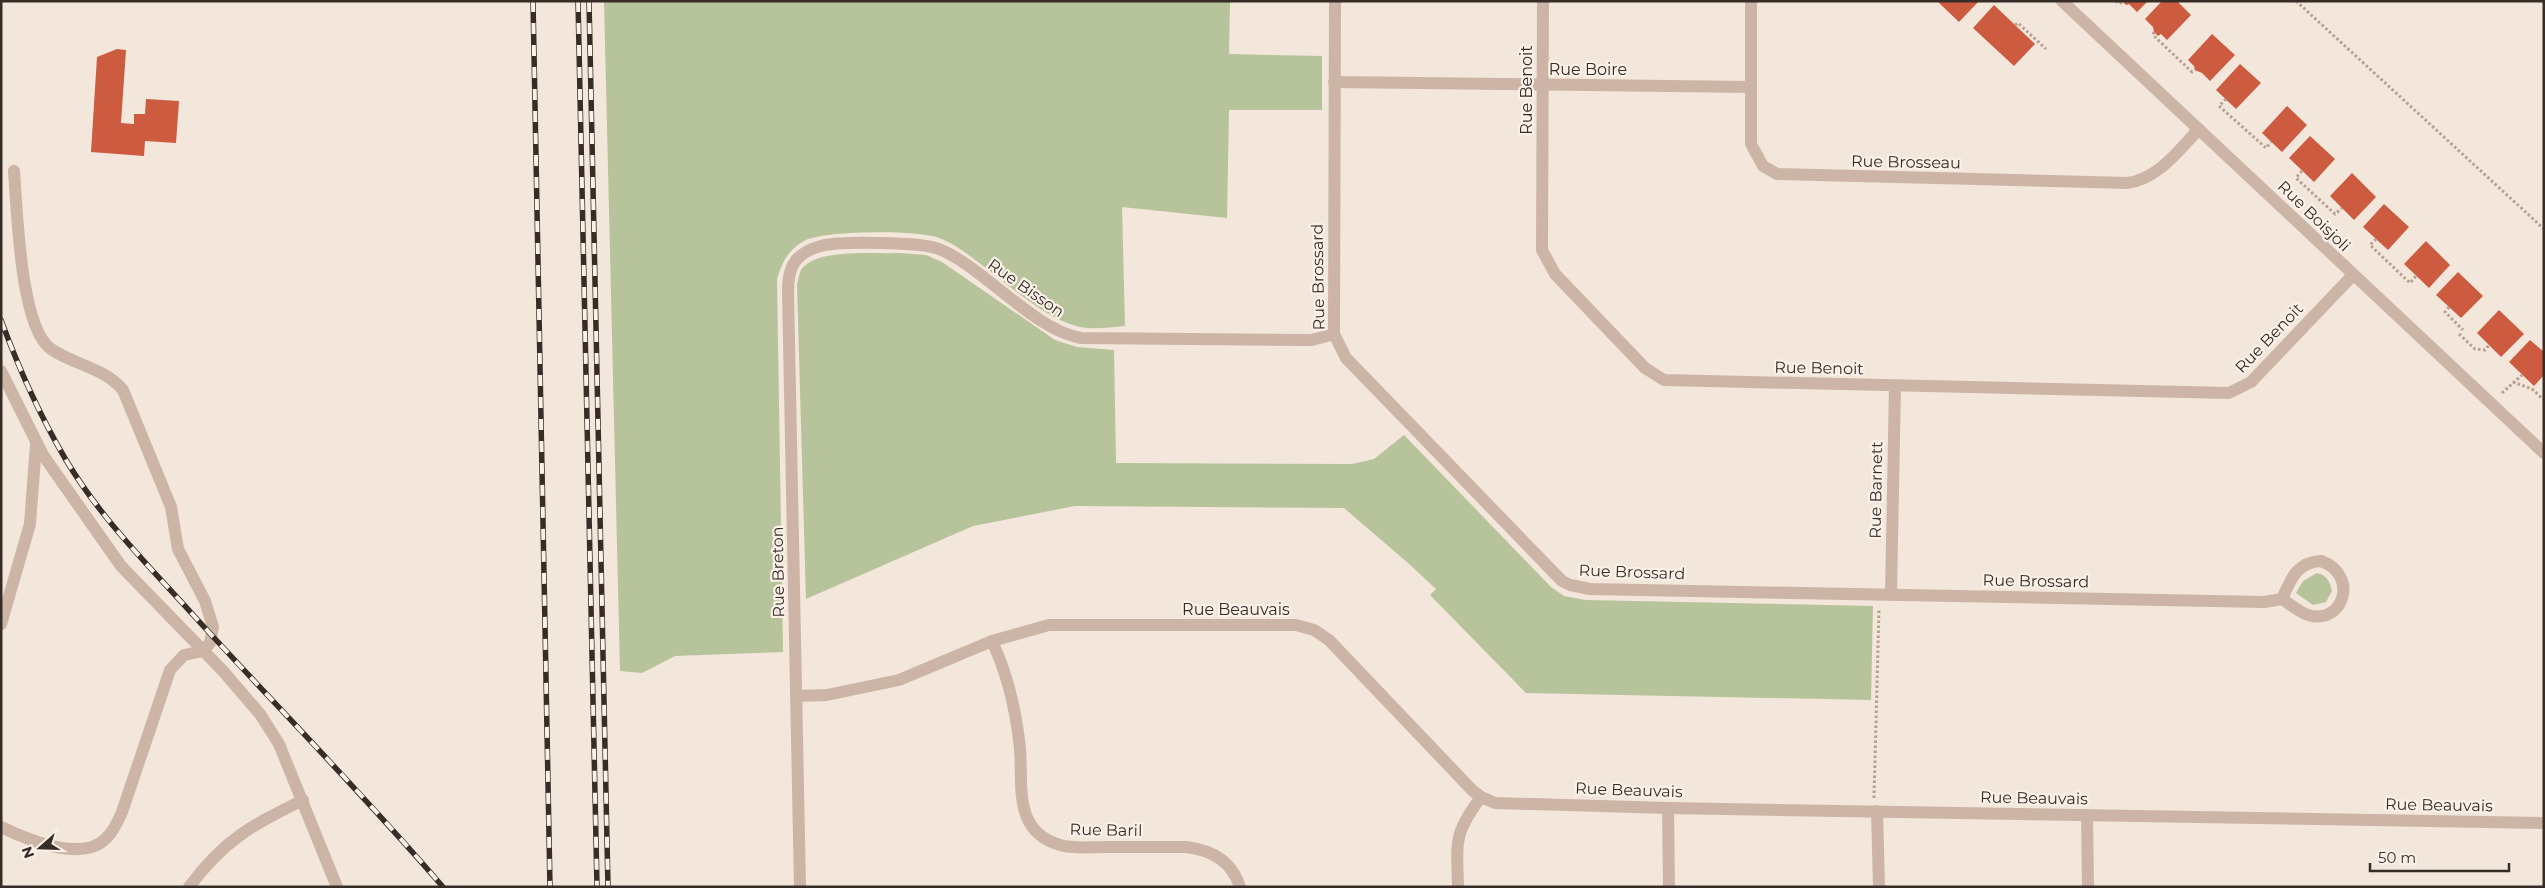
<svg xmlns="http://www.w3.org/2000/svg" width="2545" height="888" font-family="Montserrat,sans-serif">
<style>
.green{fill:#b7c39a}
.building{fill:#cc5b40}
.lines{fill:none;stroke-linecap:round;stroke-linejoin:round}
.path{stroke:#b89f90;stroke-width:3;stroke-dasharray:2.5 2.5;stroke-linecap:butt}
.minor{stroke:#ccb5a6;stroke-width:12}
.rail-casing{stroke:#382c27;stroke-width:5.5}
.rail{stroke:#faf1e8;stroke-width:4;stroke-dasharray:11;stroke-linecap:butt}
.labels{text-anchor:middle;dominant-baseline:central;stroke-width:4.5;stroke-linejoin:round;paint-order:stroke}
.street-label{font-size:16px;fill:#382c27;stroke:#faf1e8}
</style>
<rect width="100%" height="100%" fill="#f3e6db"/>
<g class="green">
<path d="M604 1H1230L1229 54 1322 56V110H1229L1227 218 1122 207 1125 326C1110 327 1095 330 1080 327 1045 319 1007 283 978 262 966 253 953 243 939 238 917 230 825 230 804 241 788 250 782 262 777 279L783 652 675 656 642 673 620 671Z"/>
<path d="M900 253 926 255 942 262 1055 340 1077 347 1114 350 1116 463 1352 464 1374 459 1404 435 1551 587 1564 596 1586 600 1873 606 1871 700 1526 693 1430 595 1436 589 1408 563 1344 508 1075 506 973 526 806 599 797 285C798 280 799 274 801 270 815 248 875 254 900 253Z"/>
<path d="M2317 573C2327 575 2330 582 2332 591L2326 602 2313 605 2296 593 2303 581Z"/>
</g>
<g class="building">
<polygon points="1937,1 1979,1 1959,22"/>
<polygon points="2122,1 2148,1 2137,12 2129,4 2126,5"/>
<polygon points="2162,1 2177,1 2191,15 2167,40 2161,34 2158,36 2154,32 2153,27 2145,19"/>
<polygon points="1994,5 2035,44 2014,66 1973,28"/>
<polygon points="2212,34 2235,55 2210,81 2202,73 2195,70 2194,66 2188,60"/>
<polygon points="117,49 126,50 121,123 134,124 134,114 145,114 146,99 179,101 176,143 145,141 144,156 91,152 97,57"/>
<polygon points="2240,64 2261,83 2236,109 2216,90"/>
<polygon points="2287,106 2307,125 2282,152 2262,133"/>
<polygon points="2310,136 2335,159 2314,182 2289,158"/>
<polygon points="2352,173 2376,197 2354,220 2330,196"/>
<polygon points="2384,204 2409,227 2388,250 2363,227"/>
<polygon points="2426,241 2450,265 2429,288 2404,264"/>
<polygon points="2458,272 2483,296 2461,318 2436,295"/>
<polygon points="2499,310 2524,334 2501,357 2477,333"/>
<polygon points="2530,340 2544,352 2544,375 2534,386 2509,362"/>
</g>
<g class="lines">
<g class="path">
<polyline points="2116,1 2119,4 2122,2"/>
<polyline points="2296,1 2544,229"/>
<polyline points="2015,25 2018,23 2046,49"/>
<polyline points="2154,32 2153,35 2192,72 2195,70"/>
<polyline points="2226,99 2219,106 2266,148 2271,142"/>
<polyline points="2302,171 2296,178 2335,214 2342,208"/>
<polyline points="2376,239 2370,245 2410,283 2416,276"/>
<polyline points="2449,307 2445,312 2463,330"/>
<polyline points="2459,334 2475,349 2485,350 2489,345"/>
<polyline points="2513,382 2532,389 2544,400"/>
<polyline points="2502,393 2522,375"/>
<polyline points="1874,798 1879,609"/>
</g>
<g class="minor">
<polyline points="1335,1 1334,334 1346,358 1562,581 1570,585 1590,589 2264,602 2282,599"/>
<polyline points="1543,1 1542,250 1555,274 1645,368 1664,380 2229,393 2251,382 2353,275"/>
<path d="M1751 1V144L1763 166 1777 174 2127 183C2158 179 2178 151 2199 129"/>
<polyline points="2062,1 2544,453"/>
<polyline points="1334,82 1751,87"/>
<polyline points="1,371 43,455 121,566 223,671 260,714 279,744 337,887"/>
<path d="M2321 561C2360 575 2343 626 2308 615 2299 612 2290 604 2282 599 2291 579 2297 562 2321 561Z"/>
<polyline points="1891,594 1895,386"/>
<polyline points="1,624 30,524 36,444"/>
<path d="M992 641C1006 671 1015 707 1019 740 1025 779 1009 830 1060 845 1074 849 1090 847 1105 847 1132 847 1159 847 1186 847 1212 850 1232 861 1240 887"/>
<polyline points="797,696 827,695 899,680 992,641 1049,625 1296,625 1314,630 1329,640 1472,790 1481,797 1495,803 1668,808 2544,823"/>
<polyline points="1668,808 1669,887"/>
<polyline points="1877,811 1879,887"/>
<polyline points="2087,815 2088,887"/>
<path d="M1 827C26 839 64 855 92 847 108 842 116 826 122 812L170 670 184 655 203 651 210 643 213 627 205 601 178 549 171 507 123 390C105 368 74 365 51 349 20 328 17 208 14 171"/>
<path d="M189 887C225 839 251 826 303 800"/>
<path d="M800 887 788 291C788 280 789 268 797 259 803 253 813 248 821 246 839 241 922 242 939 249 984 267 1032 329 1081 338L1312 340 1334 334"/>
<path d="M1458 887C1457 841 1453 835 1481 797"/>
</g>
<defs>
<g id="rail">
<polyline points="533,1 550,887"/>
<polyline points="578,1 597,887"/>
<polyline points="589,1 608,887"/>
<path d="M1 320C19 369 40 416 66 460 101 519 150 567 195 617 277 707 363 794 443 887"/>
</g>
</defs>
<use href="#rail" class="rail-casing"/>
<use href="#rail" class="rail"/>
</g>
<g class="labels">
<g class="street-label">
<text x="1588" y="69">Rue Boire</text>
<text transform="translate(1526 90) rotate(-90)">Rue Benoit</text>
<text transform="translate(1906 162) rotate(1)">Rue Brosseau</text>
<text transform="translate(2314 216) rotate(44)">Rue Boisjoli</text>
<text transform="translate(1318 277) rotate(-91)">Rue Brossard</text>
<text transform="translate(1026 288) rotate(35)">Rue Bisson</text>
<text transform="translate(2269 338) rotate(-46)">Rue Benoit</text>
<text transform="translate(1819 368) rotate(1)">Rue Benoit</text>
<text transform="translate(1876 490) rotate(-89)">Rue Barnett</text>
<text transform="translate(778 572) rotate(-91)">Rue Breton</text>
<text transform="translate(1632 572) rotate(2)">Rue Brossard</text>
<text transform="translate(2036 581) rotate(1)">Rue Brossard</text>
<text x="1236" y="609">Rue Beauvais</text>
<text transform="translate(1629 790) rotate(2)">Rue Beauvais</text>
<text transform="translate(2034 798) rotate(1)">Rue Beauvais</text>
<text transform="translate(2439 805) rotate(1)">Rue Beauvais</text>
<text transform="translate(1106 830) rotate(1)">Rue Baril</text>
</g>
</g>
<rect width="2545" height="888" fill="none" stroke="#382c27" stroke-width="5"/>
<g transform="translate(40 848) rotate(250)" stroke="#faf1e8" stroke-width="4" paint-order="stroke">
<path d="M0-4L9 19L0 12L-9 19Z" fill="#382c27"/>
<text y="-8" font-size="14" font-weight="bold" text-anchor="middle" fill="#382c27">N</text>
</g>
<path d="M2370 863v8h139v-8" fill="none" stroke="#382c27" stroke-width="2.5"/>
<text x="2378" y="863" font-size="15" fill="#382c27" stroke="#faf1e8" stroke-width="4" paint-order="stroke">50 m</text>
</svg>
